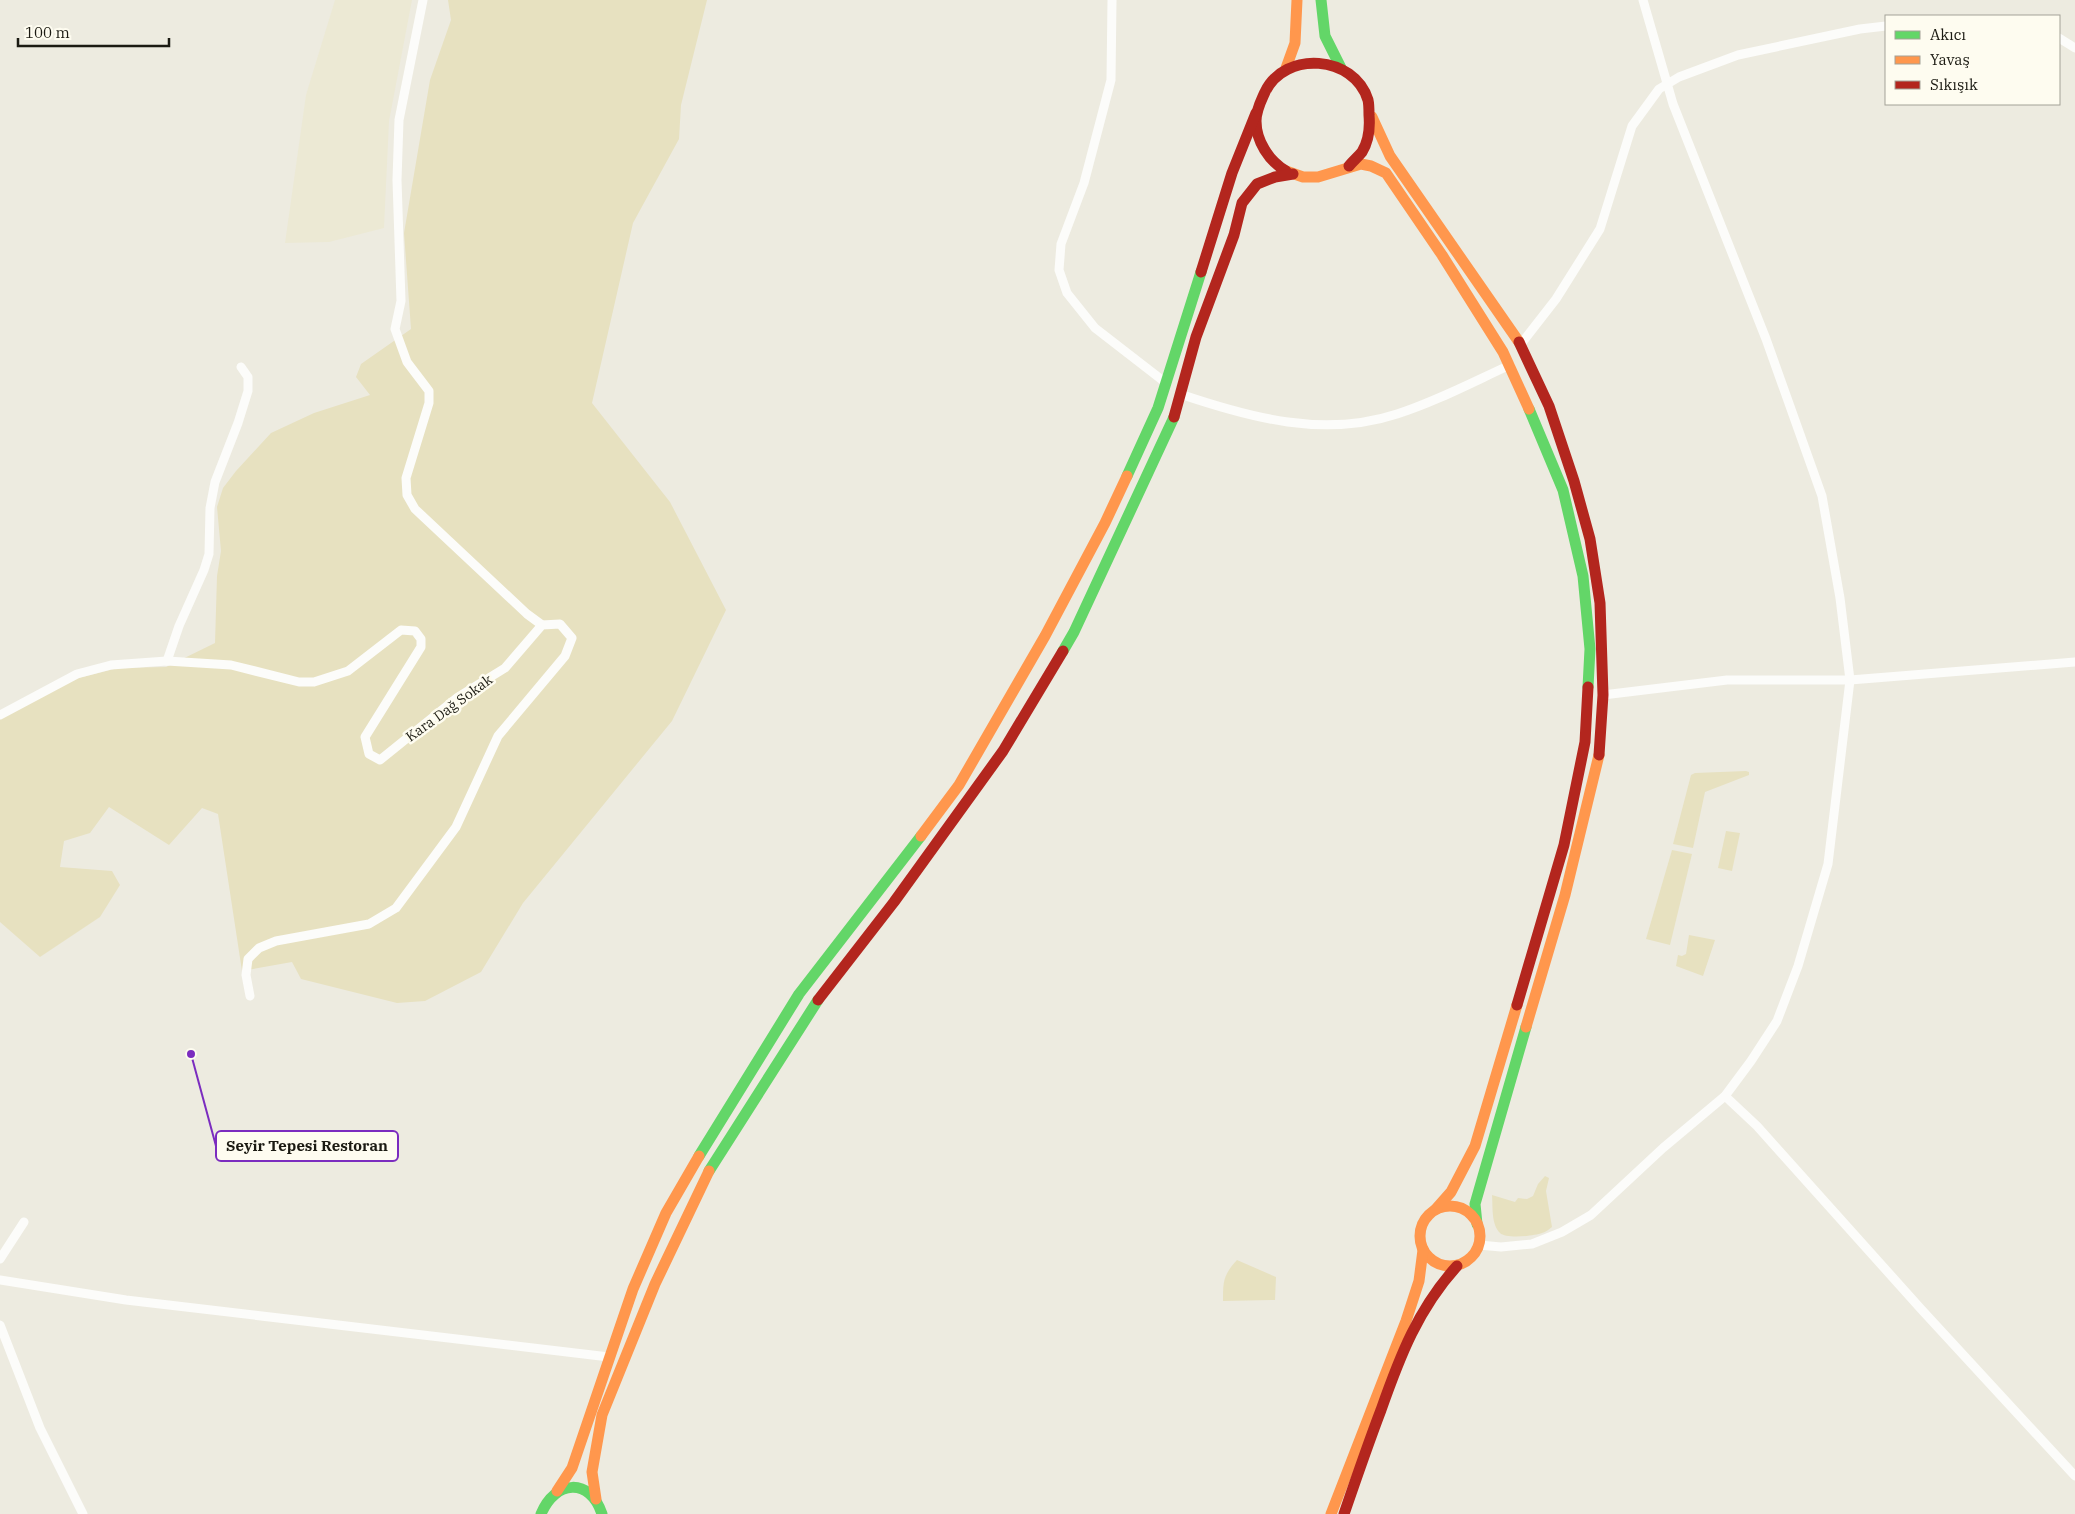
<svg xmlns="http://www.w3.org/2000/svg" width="2075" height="1514" font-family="'IBM Plex Serif',serif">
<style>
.built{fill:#ece9d4}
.green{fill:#e7e1c0}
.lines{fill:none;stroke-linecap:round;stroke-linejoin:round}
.street{stroke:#fcfcfa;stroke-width:9}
.fast{stroke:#63d668;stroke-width:11}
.slow{stroke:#ff974d;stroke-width:11}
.jam{stroke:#b3261e;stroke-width:11}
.labels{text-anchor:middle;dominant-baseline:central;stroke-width:5;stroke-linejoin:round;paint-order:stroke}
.street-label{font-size:14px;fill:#1b1a12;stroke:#fefcf0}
.leader{fill:none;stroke:#7b2cbf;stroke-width:2}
.callout-dot{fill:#7b2cbf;stroke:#fefcf0;stroke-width:2}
.callout{fill:#fefcf0;stroke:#7b2cbf;stroke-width:2}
.callout-label{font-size:15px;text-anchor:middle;font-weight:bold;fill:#1b1a12}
</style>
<rect width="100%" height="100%" fill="#edebe0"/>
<polygon class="built" points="335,0 412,0 389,121 384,228 329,242 285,243 306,95"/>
<g class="green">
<polygon points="448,0 707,0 681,105 679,139 633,223 592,403 670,502 726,610 672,721 523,903 481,972 425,1001 397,1003 301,979 292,962 242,971 218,814 202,808 169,845 109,807 90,833 64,841 60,867 112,871 120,885 100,917 40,957 0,922 0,717 71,680 118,668 166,667 215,643 217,576 221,551 217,507 223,488 236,471 271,433 314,413 370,395 356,377 361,364 411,329 404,233 430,80 451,20"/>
<polygon points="1746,771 1749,772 1749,775 1705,792 1693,848 1673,844 1691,775 1695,773"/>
<polygon points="1726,831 1740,833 1732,871 1718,868"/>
<polygon points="1672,850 1692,854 1670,945 1646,939"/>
<polygon points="1689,935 1715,940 1703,976 1676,966 1678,955 1682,956 1686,954"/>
<path d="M1545 1176 1549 1178 1546 1191 1552 1227C1549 1229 1546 1232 1542 1233 1534 1236 1506 1239 1500 1233 1491 1224 1493 1207 1492 1195L1515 1202 1518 1198 1527 1199 1533 1196 1538 1184Z"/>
<path d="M1237 1260 1276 1277 1275 1300 1223 1301C1223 1282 1223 1275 1237 1260Z"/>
</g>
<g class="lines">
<g class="street">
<polyline points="423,0 399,120 397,180 401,301 395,329 407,362 429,391 429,403 406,478 407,495 415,509 527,614 542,625"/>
<polyline points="1112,0 1111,80 1084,183 1061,244 1059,270 1067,293 1095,328 1166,383"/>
<polyline points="2059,38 2075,48"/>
<polyline points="1521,344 1556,299 1600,229 1632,126 1659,89 1679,77 1738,55 1860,29 1886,26"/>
<path d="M1180 394C1251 418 1324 438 1397 414 1435 402 1473 382 1510 365"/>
<polyline points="167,661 179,626 204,570 209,554 210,508 215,482 238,423 248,391 248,377 241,367"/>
<polyline points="1603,695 1727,680 1850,680 2075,662"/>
<polyline points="0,715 77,674 111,665 167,661 231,665 299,682 314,682 348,671 401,630 415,631 421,639 421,647 365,737 369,754 380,760 458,697 505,668 542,625 560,624 572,638 565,656 498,736 456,827 396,908 369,924 276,941 259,948 248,959 246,975 250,996"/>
<polyline points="1725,1096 1757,1126 1921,1309 2075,1476"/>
<polyline points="1479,1245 1501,1247 1532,1244 1562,1232 1591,1215 1663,1148 1725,1096 1751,1061 1777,1021 1798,966 1828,864 1850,680 1840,598 1822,496 1766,339 1673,104 1643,0"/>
<polyline points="0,1259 24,1222"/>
<polyline points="0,1280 126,1300 609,1357"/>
<polyline points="0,1325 40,1428 83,1514"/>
</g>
<g class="fast">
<polyline points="1321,0 1325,36 1341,68"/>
<polyline points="1529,409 1563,490 1583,576 1590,649 1588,687"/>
<polyline points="1127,476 1158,408 1201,272"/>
<polyline points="1063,651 1074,632 1174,417"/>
<polyline points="699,1156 799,994 921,836"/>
<polyline points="709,1171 818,1000"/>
<polyline points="1477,1224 1475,1204 1526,1027"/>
<path d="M541 1514C555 1480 590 1477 602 1514"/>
</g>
<g class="slow">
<polyline points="1286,68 1295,43 1297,0"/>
<polyline points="1372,117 1390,156 1519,342"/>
<polyline points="1286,171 1303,177 1318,177 1361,164 1371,166 1386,173 1442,255 1503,352 1529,409"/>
<polyline points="921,836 959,785 1045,636 1105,523 1127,476"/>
<polyline points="1526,1027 1565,895 1599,755"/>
<circle cx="1450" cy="1236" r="30"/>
<polyline points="1436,1209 1451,1192 1475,1146 1517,1005"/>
<polyline points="557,1491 572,1468 633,1289 666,1213 699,1156"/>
<polyline points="596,1499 592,1472 602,1415 655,1284 709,1171"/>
<polyline points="1331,1514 1406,1321 1419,1281 1423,1250"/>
</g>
<g class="jam">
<path d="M1286 171C1269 161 1256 141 1256 121 1256 110 1261 101 1265 92 1285 50 1354 55 1368 100 1369 104 1369 110 1369 115 1370 127 1369 141 1362 152 1358 157 1353 161 1349 166"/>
<polyline points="1201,272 1232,173 1256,113"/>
<polyline points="1519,342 1549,406 1574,481 1590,539 1600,603 1603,695 1599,755"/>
<polyline points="1174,417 1196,337 1234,235 1242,203 1257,184 1275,177 1293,174"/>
<polyline points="818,1000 894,902 1003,751 1063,651"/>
<polyline points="1517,1005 1564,845 1585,742 1588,687"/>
<path d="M1344 1514C1356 1479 1368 1444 1381 1410 1400 1356 1418 1309 1457 1266"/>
</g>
</g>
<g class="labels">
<g class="street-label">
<text transform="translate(449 708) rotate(-36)">Kara Dağ Sokak</text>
</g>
</g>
<path class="leader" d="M191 1054L216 1146"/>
<circle class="callout-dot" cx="191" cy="1054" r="5"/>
<rect class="callout" x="216" y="1131" width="182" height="30" rx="5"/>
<g class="callout-label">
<text x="307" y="1151">Seyir Tepesi Restoran</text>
</g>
<rect x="1885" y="15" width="175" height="90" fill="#fefcf0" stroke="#a3a297"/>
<rect x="1895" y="31" width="25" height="8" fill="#63d668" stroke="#a3a297"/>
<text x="1930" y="40" font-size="15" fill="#1b1a12">Akıcı</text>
<rect x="1895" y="56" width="25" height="8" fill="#ff974d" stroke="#a3a297"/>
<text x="1930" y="65" font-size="15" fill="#1b1a12">Yavaş</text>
<rect x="1895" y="81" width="25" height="8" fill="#b3261e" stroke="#a3a297"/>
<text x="1930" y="90" font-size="15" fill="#1b1a12">Sıkışık</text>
<path d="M18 38v8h151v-8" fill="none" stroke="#1b1a12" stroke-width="2.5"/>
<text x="25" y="38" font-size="15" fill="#1b1a12" stroke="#fefcf0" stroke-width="4" paint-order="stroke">100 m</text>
</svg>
